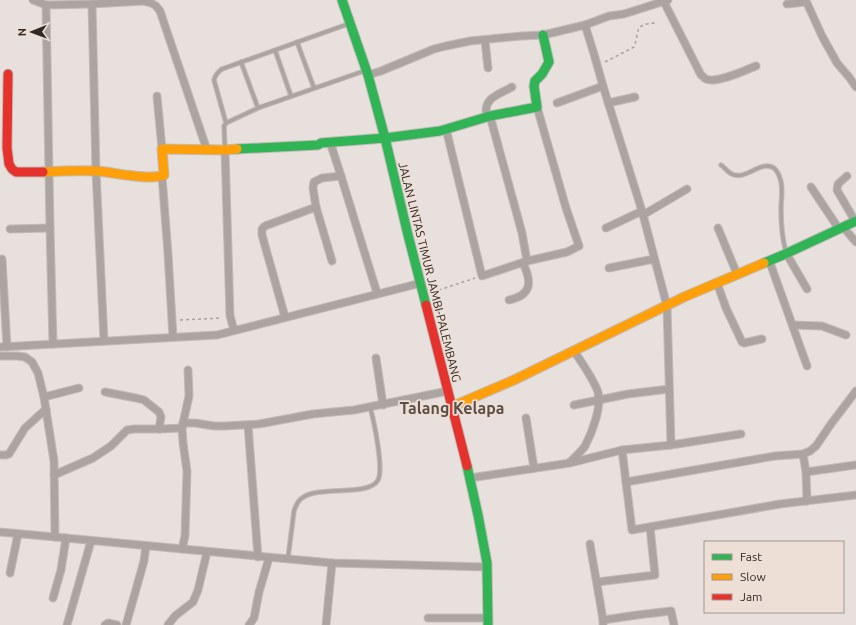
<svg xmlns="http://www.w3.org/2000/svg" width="856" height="625" font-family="Ubuntu,sans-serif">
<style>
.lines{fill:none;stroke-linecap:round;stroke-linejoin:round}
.lane-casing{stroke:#c2bcb8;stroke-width:5.5}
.street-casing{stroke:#c2bcb8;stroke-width:9}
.fast-casing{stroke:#c2bcb8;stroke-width:11}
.slow-casing{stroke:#c2bcb8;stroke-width:11}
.jam-casing{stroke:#c2bcb8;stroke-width:11}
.path{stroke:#a8a19e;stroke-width:1.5;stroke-dasharray:3 3;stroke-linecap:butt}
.lane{stroke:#aca4a0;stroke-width:3.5}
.street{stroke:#aca4a0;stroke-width:7}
.fast{stroke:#30b455;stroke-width:9}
.slow{stroke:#ff9f0a;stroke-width:9}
.jam{stroke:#e5322d;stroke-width:9}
.labels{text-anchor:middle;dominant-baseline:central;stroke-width:3.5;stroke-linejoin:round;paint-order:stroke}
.street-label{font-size:12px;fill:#2f2926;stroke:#eedfd6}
.district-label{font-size:16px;font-weight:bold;fill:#5b4f48;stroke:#eedfd6}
</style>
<rect width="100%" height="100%" fill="#e8e0dc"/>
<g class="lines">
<defs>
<g id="lane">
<polyline points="297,42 314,88"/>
<polyline points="275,50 291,96"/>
<polyline points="241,62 258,108"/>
<path d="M226 123 214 80C215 75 218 72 222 69L348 24"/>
<polyline points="225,149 224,126 226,123 258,108 364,71"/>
<path d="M721 165C724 167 727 171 730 173 745 183 760 159 774 168 777 171 780 177 781 182 783 190 781 201 781 209 781 224 782 238 786 252"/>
<path d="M288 558 294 511C296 506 297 501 302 498 319 485 369 497 378 480 384 469 374 421 370 407"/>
</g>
<g id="street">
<polyline points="33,0 46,5 92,4 143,1 151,3 156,6 160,11 207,150"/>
<path d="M663 0 701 75C703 76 704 78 706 79 716 84 746 70 756 66"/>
<polyline points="92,4 96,171 104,341"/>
<polyline points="787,4 805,2 807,3 822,36 837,63 849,77 856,87"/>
<polyline points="46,5 50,228 53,344"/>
<polyline points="585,25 594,54 603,86 642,211 606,228"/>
<polyline points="485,40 488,68"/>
<polyline points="368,75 381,71 434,49 446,46 470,41 521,36 543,35 585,25 609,16 624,14 668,0"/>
<polyline points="157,96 162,149"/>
<polyline points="557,103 603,86"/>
<polyline points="608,103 635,97"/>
<polyline points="490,116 522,233 527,261"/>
<path d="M487 117C482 98 498 95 512 87"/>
<polyline points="446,129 482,276 527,261 567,252 579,246 566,208 537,107"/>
<polyline points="330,142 341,176 322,178 314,182 313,188 316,207 332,261"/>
<polyline points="225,150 230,316 234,330"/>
<polyline points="162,176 168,254 173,337"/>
<polyline points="341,176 377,293"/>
<polyline points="847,176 838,184 837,190 855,221"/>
<polyline points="811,187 839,229"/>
<polyline points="642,211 667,306 671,445"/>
<polyline points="643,215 687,189"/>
<polyline points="843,227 856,242"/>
<polyline points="718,228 737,274"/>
<polyline points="10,229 50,228"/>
<polyline points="786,253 807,289"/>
<polyline points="2,259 7,347"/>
<polyline points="769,260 807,366"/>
<polyline points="609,268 654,259"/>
<polyline points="717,283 726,308 742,342 744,343 762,339"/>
<path d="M509 300C532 295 532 282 523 263"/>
<polyline points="285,317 262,235 262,229 265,226 316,207"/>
<polyline points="793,325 822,326 846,335"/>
<polyline points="0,347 217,335 421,283"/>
<polyline points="0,356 17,356 25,357 32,362 38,373 44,397 54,461 55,537 332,563 487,567"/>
<polyline points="376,358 383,405"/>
<polyline points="105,392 136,398 144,400 159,412 161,417 159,429"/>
<polyline points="44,397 79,388"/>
<polyline points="574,405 628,394 669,389"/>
<polyline points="526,418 534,468"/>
<polyline points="183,423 195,423 214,426 224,426 259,424 313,414 354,410 448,391"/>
<polyline points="248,425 258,557"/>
<polyline points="622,450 671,445 741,434"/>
<polyline points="803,454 806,472 807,501"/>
<polyline points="0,455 6,455 9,454 25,428 46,409"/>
<path d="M570 462C575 457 581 452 585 446 592 433 602 407 598 392 593 378 582 363 574 351"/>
<polyline points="806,472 856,465"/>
<polyline points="54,475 93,458 111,446 127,430 134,429 159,429 182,428"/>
<polyline points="470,478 570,463 622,450 632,530 780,504 856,495"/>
<polyline points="626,482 775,456 803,454 810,451 816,446 831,424 856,391"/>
<polyline points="0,532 55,537"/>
<path d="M590 544C594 569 599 594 603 620"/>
<polyline points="182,549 185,536 187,471 183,443 182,428 189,396 188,370"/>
<polyline points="10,573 18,534"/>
<polyline points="597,582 655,575 650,527"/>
<polyline points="53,598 61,570 66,538"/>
<polyline points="428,618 488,618"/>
<polyline points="67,625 91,541"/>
<polyline points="105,625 108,623 117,625"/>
<polyline points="126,625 144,561 146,546"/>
<polyline points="168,625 175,616 193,602 198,590 207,552"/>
<polyline points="249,625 254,618 259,592 269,558"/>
<polyline points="326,625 332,563"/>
<polyline points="603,625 603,620 637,615 671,611 674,625"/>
</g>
<g id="fast">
<polyline points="342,0 368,75 385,138 408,235 426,305"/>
<polyline points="237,149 318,145 321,143 385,138 440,131 490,116 537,107 534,86 535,81 542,74 549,62 543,35"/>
<polyline points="764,263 783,255 856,221"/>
<polyline points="467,466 478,515 487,563 488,625"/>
</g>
<g id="slow">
<path d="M43 172C60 171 78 170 96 171 114 172 148 181 164 175L162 149 225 150 237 149"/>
<polyline points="451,407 514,380 684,297 764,263"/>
</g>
<g id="jam">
<polyline points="8,74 7,148 9,164 12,169 16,172 43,172"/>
<polyline points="426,305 467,466"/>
</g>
</defs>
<use href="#lane" class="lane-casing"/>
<use href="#street" class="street-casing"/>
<use href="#fast" class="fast-casing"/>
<use href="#slow" class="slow-casing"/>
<use href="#jam" class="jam-casing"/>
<g class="path">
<path d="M605 62 634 47C640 31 633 24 656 23"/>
<polyline points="433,292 475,278"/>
<polyline points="180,320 222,318"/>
</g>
<use href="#lane" class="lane"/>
<use href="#street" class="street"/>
<use href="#fast" class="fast"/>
<use href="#slow" class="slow"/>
<use href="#jam" class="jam"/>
</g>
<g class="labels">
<g class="street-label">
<text transform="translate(430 272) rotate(76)">JALAN LINTAS TIMUR JAMBI-PALEMBANG</text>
</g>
<g class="district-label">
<text x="452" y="408">Talang Kelapa</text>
</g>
</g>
<rect x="704" y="541" width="140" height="72" fill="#eedfd6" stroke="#a29690"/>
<rect x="712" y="554" width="20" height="6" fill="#30b455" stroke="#a29690"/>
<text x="740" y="561" font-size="12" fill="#2f2926">Fast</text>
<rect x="712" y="574" width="20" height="6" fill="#ff9f0a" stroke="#a29690"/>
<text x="740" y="581" font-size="12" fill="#2f2926">Slow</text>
<rect x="712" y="594" width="20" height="6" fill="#e5322d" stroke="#a29690"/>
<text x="740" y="601" font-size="12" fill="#2f2926">Jam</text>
<g transform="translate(32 32) rotate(269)" stroke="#eedfd6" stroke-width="3" paint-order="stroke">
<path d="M0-3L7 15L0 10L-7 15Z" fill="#2f2926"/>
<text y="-6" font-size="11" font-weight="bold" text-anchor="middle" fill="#2f2926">N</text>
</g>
</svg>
